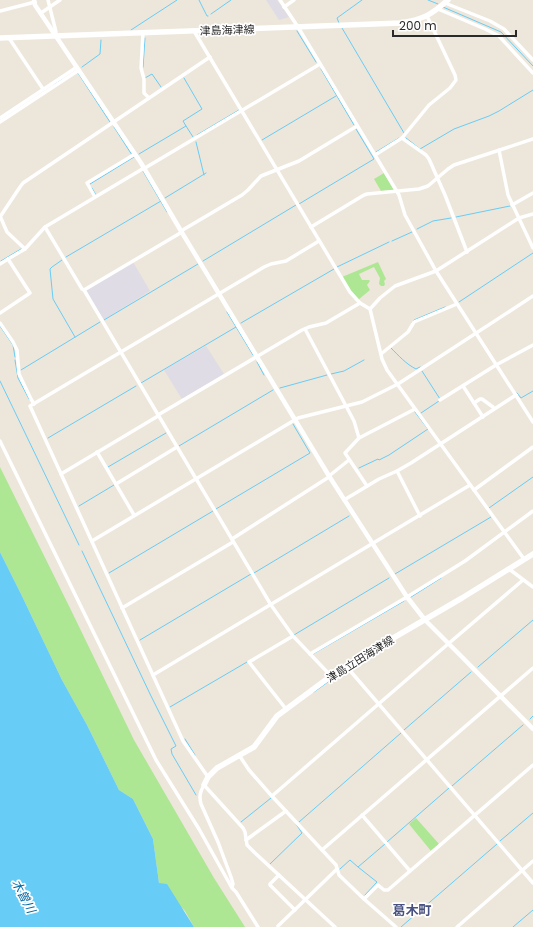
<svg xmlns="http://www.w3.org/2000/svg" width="533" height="927" font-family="Poppins,'Noto Sans JP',sans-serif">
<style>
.industrial{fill:#dfdce5}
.green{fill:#aee794}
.water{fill:#67cdf6}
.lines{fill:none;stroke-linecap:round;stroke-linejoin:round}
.stream{stroke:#67cdf6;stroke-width:1}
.minor{stroke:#fff;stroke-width:3.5}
.tertiary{stroke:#fff;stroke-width:4.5}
.secondary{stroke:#fff;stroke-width:5.5}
.labels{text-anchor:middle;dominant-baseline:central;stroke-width:3.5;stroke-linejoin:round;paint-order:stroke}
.street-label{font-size:11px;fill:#2a2a2a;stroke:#fff}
.water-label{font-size:12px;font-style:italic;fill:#0569a3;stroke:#fff}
.quarter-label{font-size:13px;font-weight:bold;fill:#47507e;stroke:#fff}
</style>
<rect width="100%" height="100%" fill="#ede6db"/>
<g class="industrial">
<polygon points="266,0 277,0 289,17 279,20"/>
<polygon points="133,262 150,291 103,320 86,290"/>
<polygon points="206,346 224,374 182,399 164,370"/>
</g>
<g class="green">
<polygon points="384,173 394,190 381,191 374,179"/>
<polygon points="378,262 386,279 384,281 385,284 384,286 381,286 379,284 380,278 374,267 359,274 362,280 369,280 370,281 367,285 370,290 358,300 351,292 342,277"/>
<polygon points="0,467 69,606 134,740 214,878 245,927 194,927 185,911 159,883 153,839 133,799 119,790 87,725 62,680 21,594 0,552"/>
<polygon points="416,818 439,844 431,851 409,824"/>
</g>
<polygon class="water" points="0,552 21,594 62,680 87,725 119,790 133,799 153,839 159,883 167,884 194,927 0,927"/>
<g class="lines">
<g class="stream">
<polyline points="199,0 207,16 208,16"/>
<polyline points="428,0 438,4"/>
<polyline points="443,7 501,32 533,66"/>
<polyline points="211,14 231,0"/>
<polyline points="339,23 337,18 362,0"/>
<polyline points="342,28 404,133"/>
<polyline points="131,30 177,0"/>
<polyline points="297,31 316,62"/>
<polyline points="82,67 100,54 101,40"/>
<polyline points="143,67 145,38"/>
<polyline points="321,69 354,125"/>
<polyline points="78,73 110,122"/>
<polyline points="145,78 152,74 161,87"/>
<polyline points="54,84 63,79"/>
<polyline points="186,126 193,137"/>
<polyline points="114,127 132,155"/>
<polyline points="197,135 239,110"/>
<polyline points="406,138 420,149 454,129 489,116 499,111 533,90"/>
<polyline points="262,140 336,96"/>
<polyline points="196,142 204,175"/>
<polyline points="376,152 399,138"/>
<polyline points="139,154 186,126 183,121 202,109 184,78"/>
<polyline points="143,171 167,212"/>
<polyline points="90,184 134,157"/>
<polyline points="92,188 96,195"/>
<polyline points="165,198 206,173"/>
<polyline points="299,204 374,159 356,129"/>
<polyline points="456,217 510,206"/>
<polyline points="417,229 433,221 451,218"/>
<polyline points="392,241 412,232"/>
<polyline points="66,257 161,201"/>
<polyline points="62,260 52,267 50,269 53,299 75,337"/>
<polyline points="1,261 21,249"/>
<polyline points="203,261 296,205"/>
<polyline points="337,267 389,242"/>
<polyline points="459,302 533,253"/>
<polyline points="227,312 253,355"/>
<polyline points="104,320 198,264"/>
<polyline points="412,322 414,320 445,307"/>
<polyline points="241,323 334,269"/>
<polyline points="0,326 13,345 15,357"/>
<path d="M391 348C399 356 406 364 416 369L420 367"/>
<polyline points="15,360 18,378 29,399"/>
<polyline points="257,362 264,375"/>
<polyline points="21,370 100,322"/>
<polyline points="422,371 440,399"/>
<polyline points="331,374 344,371 364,360"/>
<polyline points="0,381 79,545"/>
<polyline points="141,383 236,327"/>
<polyline points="280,388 327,375"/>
<polyline points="517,393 521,398 533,391"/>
<polyline points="421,413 439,401"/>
<polyline points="48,438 136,386"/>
<polyline points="179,446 273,390"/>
<polyline points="108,467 166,433"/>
<polyline points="359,468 378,459 379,460 389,455 428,429 415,412"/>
<polyline points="79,506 114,485"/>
<polyline points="489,508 533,477"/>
<polyline points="216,509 310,453 293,424"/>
<polyline points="82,551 151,696 176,746 171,749 172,754 196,795"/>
<polyline points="109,573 213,511"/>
<polyline points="254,573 349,516"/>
<polyline points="395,574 491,517"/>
<polyline points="411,597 441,578"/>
<polyline points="294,635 389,578"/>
<polyline points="140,640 251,574"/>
<polyline points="313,654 404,601"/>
<polyline points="478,667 533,620"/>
<polyline points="314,692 339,674"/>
<polyline points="170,707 247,662"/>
<polyline points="530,719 533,716"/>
<polyline points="404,730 471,672"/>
<polyline points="185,739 195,755"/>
<polyline points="452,786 523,725"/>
<polyline points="241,822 271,798"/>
<polyline points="299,822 401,733"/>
<polyline points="500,841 533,813"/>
<polyline points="387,842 449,788"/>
<polyline points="270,864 302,833 296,824"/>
<polyline points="358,867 377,882 365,895"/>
<polyline points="340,869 350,860 358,867 385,844"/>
<polyline points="401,927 497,844"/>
<polyline points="513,927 533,910"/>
</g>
<g class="minor">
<polyline points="48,0 56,32"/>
<polyline points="280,0 298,27 399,195 405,215 436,271 533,422"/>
<polyline points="445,3 490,21 504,29 533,60"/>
<polyline points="284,7 294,0"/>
<polyline points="438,9 485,29 499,36 533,73"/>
<polyline points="0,11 35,2"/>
<polyline points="41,13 60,0"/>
<polyline points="194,31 350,292 360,303 370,309 382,359 387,370 524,559"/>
<polyline points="143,33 141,68 144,79 144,93 149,98"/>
<polyline points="9,38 43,89"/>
<polyline points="0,118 77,67"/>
<polyline points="0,122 79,70"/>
<polyline points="402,138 426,155 429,159 445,195 467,252"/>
<polyline points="499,150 508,195 533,248"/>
<polyline points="375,155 402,138 429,105 450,88 456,80 455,75 427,16"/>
<polyline points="145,168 320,64"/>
<polyline points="95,197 87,183 135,154"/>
<polyline points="512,205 533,193"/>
<polyline points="0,216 7,232 25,249"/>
<polyline points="0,217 20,187 23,183 210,57"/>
<polyline points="45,227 82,289 84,290"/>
<polyline points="311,227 364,195 367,194 419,189 428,186 448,169 454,165 533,139"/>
<polyline points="181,231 242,195 248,190 261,176 299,161 357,126"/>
<polyline points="182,232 84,290 271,605 293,636 331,676"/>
<polyline points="0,264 8,259"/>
<polyline points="370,309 380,298 395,286 436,271 519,218 533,214"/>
<polyline points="0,313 30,293 8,259 25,249 45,227 144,168"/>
<polyline points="0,323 13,342 17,350 19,374 31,399 34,404"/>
<polyline points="305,329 354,421 359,438 345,453 367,486"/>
<polyline points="381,354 408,332 414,322 457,304"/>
<polyline points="463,386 483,417"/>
<polyline points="440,400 496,365 533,345"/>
<polyline points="474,403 480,399 482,399 493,407 494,409"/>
<polyline points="158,415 302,330 309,327 326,323 360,303"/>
<polyline points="359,438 415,409"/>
<polyline points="0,441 156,760 199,829 232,888 236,892 258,927"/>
<polyline points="97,452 134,515"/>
<polyline points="397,471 420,516"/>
<polyline points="61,474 158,416"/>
<polyline points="329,476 349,460"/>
<polyline points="116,484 177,447"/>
<polyline points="474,490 533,447"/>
<polyline points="344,500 379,479 397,471 411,463 516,395"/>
<polyline points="232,539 329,477"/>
<polyline points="92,541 298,418 362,402 398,384 533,296"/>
<polyline points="509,569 533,587"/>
<polyline points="122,608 233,542"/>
<polyline points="448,644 523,580"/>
<polyline points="310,654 407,597 465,561 533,511"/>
<polyline points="346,666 533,883"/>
<polyline points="153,675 470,485"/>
<polyline points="286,709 249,662 293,636"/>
<polyline points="239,755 249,770 270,794 336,865 339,875 364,899 396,927"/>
<polyline points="208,777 183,741 30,406 264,267 271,264 286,261 319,241"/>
<polyline points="272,796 448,644"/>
<polyline points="362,815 410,871"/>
<polyline points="246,840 286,811"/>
<polyline points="322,850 533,668"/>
<polyline points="279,875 270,884 270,885 295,910"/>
<path d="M232 887 233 884 231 877 218 842 201 804C199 796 200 792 204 785L243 828 245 832 247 845 254 852 335 927"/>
<polyline points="364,899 378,885 384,890 388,890 533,765"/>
<polyline points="278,926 337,869"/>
<polyline points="457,927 533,861"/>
</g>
<polyline class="tertiary" points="34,0 35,5 141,163 181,231 329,476 407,597 425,620 462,657 533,729"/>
<g class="secondary">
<path d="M0 38 401 23C424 19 431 15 448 0"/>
<polyline points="204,785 208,777 217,768 254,747 277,716 331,676 364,655 462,598 533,554"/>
</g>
</g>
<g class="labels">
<g class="street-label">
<text transform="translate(227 30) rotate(-2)">津島海津線</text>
<text transform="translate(360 659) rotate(-32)">津島立田海津線</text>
</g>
<g class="water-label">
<text transform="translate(24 896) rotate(62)">木曽川</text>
</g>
<g class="quarter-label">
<text x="412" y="910">葛木町</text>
</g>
</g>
<path d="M393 30v6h123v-6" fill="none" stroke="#2a2a2a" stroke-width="2"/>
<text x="399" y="30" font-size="12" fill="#2a2a2a" stroke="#ffffff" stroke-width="3" paint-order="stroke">200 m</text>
</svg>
